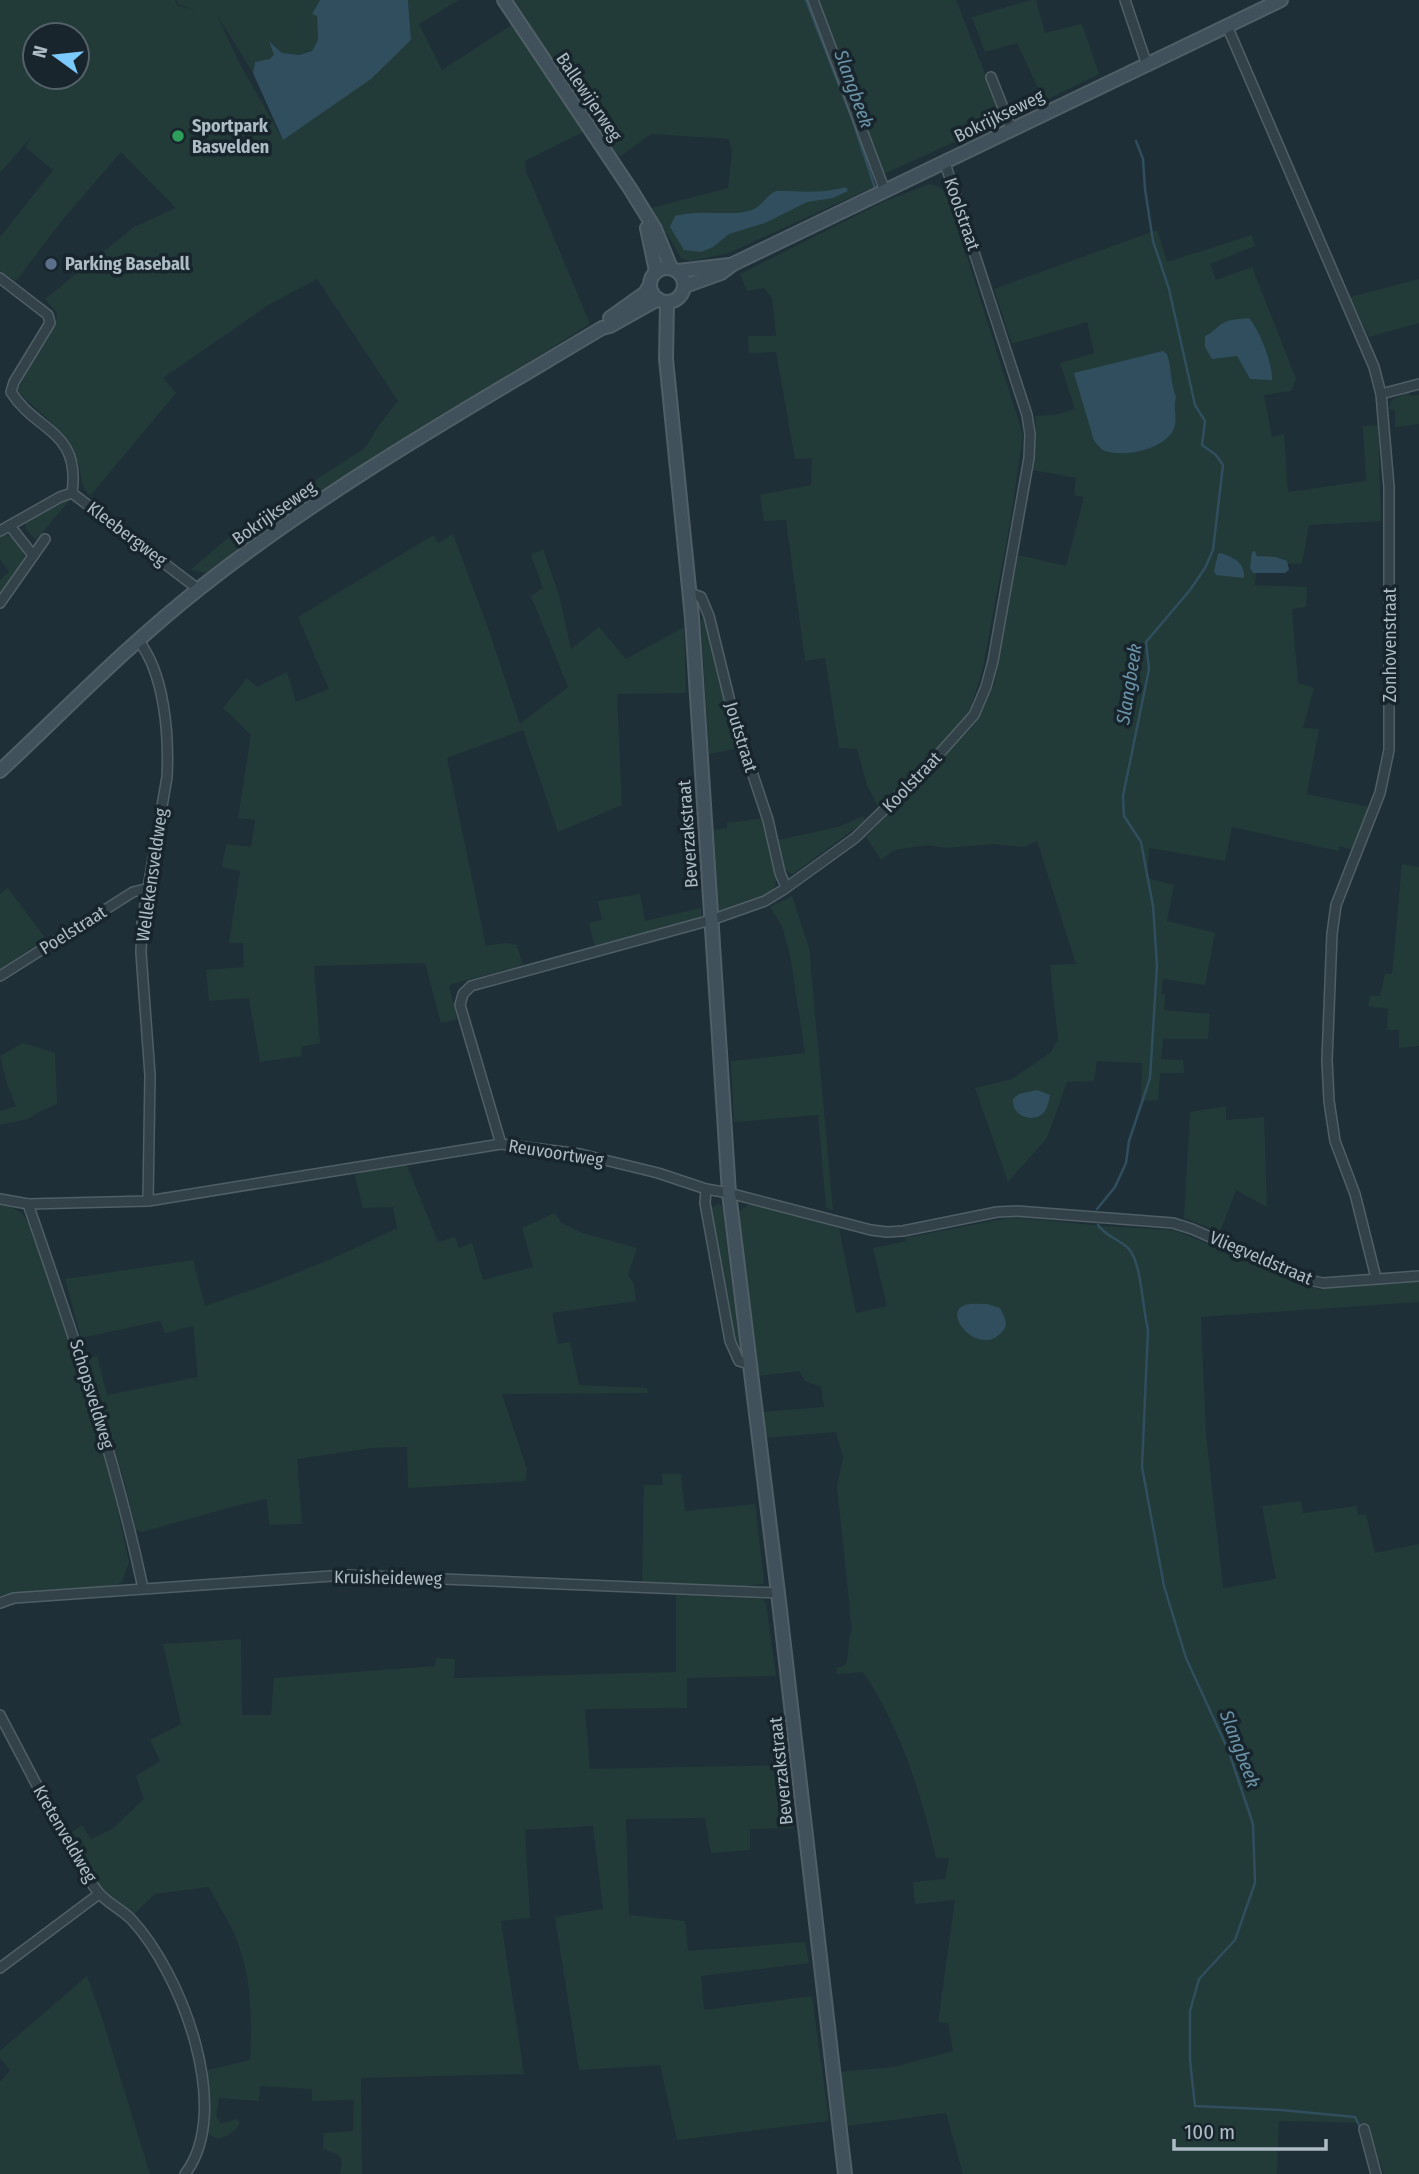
<svg xmlns="http://www.w3.org/2000/svg" width="1419" height="2174" font-family="'Fira Sans Condensed',sans-serif">
<style>
.green{fill:#223b38;fill-rule:evenodd}
.water{fill:#304e5e}
.lines{fill:none;stroke-linecap:round;stroke-linejoin:round}
.stream{stroke:#304e5e;stroke-width:2.5}
.street-casing{stroke:#505f66;stroke-width:12}
.secondary-casing{stroke:#505f66;stroke-width:16}
.street{stroke:#334149;stroke-width:9}
.secondary{stroke:#41515c;stroke-width:12}
.leisure-dot{fill:#2e9e5b;stroke:#18252d;stroke-width:2.5}
.service-dot{fill:#5c6f8a;stroke:#18252d;stroke-width:2.5}
.labels{text-anchor:middle;dominant-baseline:central;stroke-width:7;stroke-linejoin:round;paint-order:stroke}
.street-label{font-size:18px;fill:#adbcc5;stroke:#18252d}
.poi-label{font-size:18px;font-weight:bold;fill:#adbcc5;stroke:#18252d;text-anchor:start}
.water-label{font-size:19px;font-style:italic;fill:#6c95aa;stroke:#18252d}
</style>
<rect width="100%" height="100%" fill="#1f2f38"/>
<g class="green">
<path d="M0 0H175L177 5 197 11 178 4 176 0H320L312 14 317 16 318 40 312 51 299 55 282 53 270 41 275 55 271 59 255 62 253 73 217 15 240 64 283 140 411 40 408 0H459L419 24 442 70 513 24 585 131 525 161 526 171 590 324 297 505 206 573 190 570 239 529 365 448 379 425 398 401 317 279 270 304 163 378 176 393 90 496C78 482 83 474 77 460 66 433 42 414 20 394L18 389 56 321 57 313 45 299 134 227 176 208 121 152 60 223 16 281 0 271V237L53 170 25 147 33 135 0 173ZM35 35H77V77H35Z"/>
<polygon points="509,0 807,0 859,130 874,180 873,187 729,253 691,261 682,259 651,208 728,188 732,152 729,139 651,134 619,157 575,99"/>
<polygon points="818,0 956,0 1003,120 886,173 882,171"/>
<polygon points="1031,0 1036,0 1045,33 1082,24 1099,74 1044,101 1017,43 985,52 972,17"/>
<polygon points="929,184 939,187 947,193 1023,435 1010,523 982,672 969,712 930,758 879,808 867,785 857,749 839,748 825,658 805,661 786,520 764,521 760,495 811,485 812,458 795,459 776,352 749,353 748,336 776,336 772,298 764,288 747,291 740,274 885,201"/>
<path d="M1157 230 1167 262 1252 235 1255 246 1210 264 1216 280 1252 267 1296 379 1291 391 1264 395 1272 437 1284 434 1288 492 1366 481 1363 426 1378 425 1381 521 1309 525 1302 564 1257 562 1255 585 1307 587 1306 607 1292 609 1298 683 1314 688 1303 728 1319 729 1307 794 1369 807 1353 850 1339 846 1338 851 1232 827 1225 861 1149 848 1147 878 1174 885 1167 921 1215 933 1205 985 1163 979 1161 994H1165L1164 1010 1210 1014 1208 1039H1163L1161 1059 1183 1060 1184 1073H1160L1158 1100 1141 1101 1142 1063 1097 1061 1094 1081 1067 1082 1047 1138 1008 1182 975 1088 1012 1079 1051 1052 1058 1040 1050 965 1076 964 1037 841 1024 847 994 844 947 848 928 845 894 850 881 860 866 837 976 723 994 685 1018 555 1066 566 1084 497 1074 495 1076 478 1032 470 1036 436 1035 416 1055 415 1075 409 1060 363 1094 353 1087 322 1012 344 994 289ZM1254 324 1272 379H1250L1237 355 1205 336Z"/>
<polygon points="1419,279 1419,323 1369,337 1350,297"/>
<polygon points="1409,392 1411,396 1419,395 1419,424 1395,427 1395,410 1388,409 1392,400"/>
<polygon points="68,497 68,502 36,540 25,529 26,522"/>
<path d="M2 533C15 537 22 546 25 559L0 596V580L9 572 0 559V534Z"/>
<polygon points="453,534 488,628 520,724 568,687 531,596 543,588 531,555 543,549 559,595 571,649 599,627 626,659 684,627 686,693 617,694 622,805 558,832 523,730 447,758 486,946 505,943 517,945 523,965 449,985 457,1019 441,1023 425,963 314,966 320,1043 301,1047 302,1056 260,1062 249,998 209,1001 206,970 244,967 243,943 229,943 240,871 222,867 226,844 251,847 255,820 238,818 251,735 223,708 247,678 257,687 287,672 296,702 329,689 298,617 434,535 438,543"/>
<polygon points="703,617 706,618 739,748 709,754 701,621"/>
<polygon points="863,816 865,821 793,874 786,871 781,860 778,840 838,827"/>
<path d="M764 818C769 839 786 876 770 894L719 914 714 830 727 828V823Z"/>
<polygon points="1402,864 1419,867 1419,1046 1399,1048 1399,1030 1387,1030 1388,1009 1368,1006 1370,996 1380,996 1385,974 1392,974"/>
<polygon points="8,888 46,939 0,969 0,894"/>
<polygon points="640,894 645,921 701,908 702,918 595,947 589,923 602,920 598,901"/>
<polygon points="792,896 809,948 833,1210 826,1208 818,1115 734,1122 731,1061 805,1053 790,955 782,926 770,907"/>
<polygon points="23,1043 55,1053 57,1104 39,1112 28,1119 0,1125 0,1111 16,1106 7,1084 0,1056"/>
<polygon points="1226,1106 1226,1120 1264,1117 1267,1207 1236,1190 1220,1232 1184,1218 1190,1112"/>
<path d="M406 1163 438 1242 455 1237 459 1248 472 1243 483 1280 533 1267 522 1228 555 1213 561 1223 583 1233 637 1248 628 1275 634 1284 636 1301 552 1313 558 1344 570 1342 579 1385 647 1388 648 1393 502 1394 527 1469 525 1481 408 1488 407 1447 372 1448 297 1459 302 1524 269 1525 267 1499 243 1504 142 1532 136 1530 125 1484 87 1358 97 1356 107 1395 198 1377 193 1326 165 1333 160 1321 81 1338 65 1279 193 1260 205 1306C271 1284 334 1260 397 1228L393 1207 363 1208 355 1176 358 1172Z"/>
<polygon points="718,1204 722,1206 739,1343 735,1341 711,1208"/>
<path d="M750 1204 839 1228 856 1313 887 1306 873 1248 907 1241 904 1238 1014 1217 1101 1226 1174 1230 1321 1290 1324 1287 1419 1280V1302L1201 1317 1206 1435 1223 1588 1276 1579 1262 1506 1301 1501 1303 1513 1357 1506 1358 1515 1366 1514 1375 1553 1419 1544V2174H1384L1366 2123 1279 2121 1277 2174H963L946 2113 847 2126 839 2072 893 2067 953 2051 948 2023 938 2022 955 1900 915 1904 913 1882 945 1879 949 1858H936C921 1793 900 1726 863 1672L837 1674 836 1668 845 1665C851 1653 846 1641 852 1630L837 1487 843 1457 836 1432 764 1438 761 1412 824 1407 821 1387 805 1381 799 1371 757 1376 739 1211Z"/>
<path d="M0 1205C26 1209 25 1217 35 1239L105 1452 129 1562 122 1582 112 1587 0 1596Z"/>
<polygon points="662,1474 681,1474 685,1511 755,1504 764,1580 763,1584 747,1586 642,1582 644,1485 663,1485"/>
<path d="M676 1595 763 1599 766 1604 776 1676 687 1678V1708L585 1709 590 1769 786 1765 794 1828 750 1829V1850L711 1853 705 1818 626 1819 629 1915 685 1921 688 1951 805 1942 809 1963 701 1976 704 2010 812 1996 829 2121 677 2140 660 2065 579 2070 555 1917 603 1909 593 1826 525 1830 530 1918 501 1921 524 2074 361 2078 362 2174H340L342 2162 339 2155 323 2149 324 2133 353 2131 354 2100 312 2101V2089L260 2086 259 2101 219 2098 216 2116 221 2124 237 2119 240 2122C236 2132 228 2136 218 2139L208 2134V2070L250 2060C252 2021 252 1978 237 1941 230 1922 218 1905 209 1887L155 1894 133 1915 101 1888 68 1835 82 1825 91 1839 112 1829 144 1799 136 1776 160 1761 150 1740 181 1724 163 1644 241 1639 242 1715H271L274 1678 435 1666 436 1658 455 1659 454 1678 676 1672Z"/>
<polygon points="87,1976 103,2021 150,2174 0,2174 0,2082 10,2070 0,2058 0,2051"/>
</g>
<g class="water">
<polygon points="320,0 408,0 411,40 371,79 283,140 253,73 255,62 270,59 274,55 269,41 282,53 299,55 312,51 318,40 317,16 312,14"/>
<path d="M846 187 848 191 833 198 807 202 765 223 729 234 713 247 701 252 684 250 670 227 675 216C699 208 735 218 754 209 762 205 767 195 776 191 802 191 820 194 846 187Z"/>
<path d="M1249 318C1259 329 1273 364 1272 380L1250 379 1237 356 1212 359 1205 347V336C1214 332 1217 326 1225 322 1232 319 1241 319 1249 318Z"/>
<path d="M1163 351 1167 354C1172 369 1170 382 1176 397 1173 408 1177 416 1175 425 1170 449 1121 460 1101 449 1101 448 1094 441 1094 441L1074 373Z"/>
<polygon points="1255,551 1257,556 1276,557 1287,561 1289,570 1285,573 1253,573 1250,568 1252,552"/>
<path d="M1221 553C1234 558 1245 562 1244 578L1216 575 1214 571 1218 554Z"/>
<path d="M1037 1090 1050 1095C1049 1100 1048 1107 1045 1111 1036 1124 1011 1118 1013 1099L1019 1094Z"/>
<path d="M987 1304 1000 1308C1005 1318 1010 1325 1001 1333 978 1357 941 1313 965 1305 971 1303 981 1304 987 1304Z"/>
</g>
<g class="lines">
<g class="stream">
<polyline points="806,0 853,121 875,188"/>
<polyline points="1097,1209 1115,1187 1126,1163 1129,1141 1150,1078 1157,966 1153,906 1141,842 1124,816 1123,796 1149,669 1146,642 1190,590 1205,568 1213,550 1223,465 1216,455 1202,445 1205,421 1195,405 1169,289 1153,241 1145,189 1143,159 1136,141"/>
<path d="M1098 1225C1105 1236 1119 1239 1128 1248 1142 1262 1142 1308 1148 1329L1142 1467 1164 1586 1186 1658 1229 1752 1253 1824 1255 1883 1235 1940 1199 1979 1190 2011V2060L1195 2106 1281 2110 1355 2117 1361 2129"/>
</g>
<defs>
<g id="street">
<polyline points="813,0 885,191"/>
<polyline points="1125,0 1147,65"/>
<polyline points="1227,26 1374,367 1381,394 1389,487 1389,750 1380,793 1336,905 1332,934 1327,1060 1329,1101 1335,1141 1355,1194 1376,1278"/>
<polyline points="991,77 1011,128"/>
<path d="M0 278 48 315 50 323 14 382 11 392C36 432 81 430 72 493L198 589"/>
<polyline points="1381,394 1419,384"/>
<polyline points="10,526 32,554"/>
<polyline points="0,531 60,497 72,493"/>
<polyline points="690,593 701,597 709,616 734,718 768,820 780,873 786,887"/>
<polyline points="0,603 45,539"/>
<path d="M138 640C165 674 169 735 167 777L142 923 141 953 150 1075 148 1201"/>
<polyline points="0,976 133,892 149,888"/>
<polyline points="501,1144 460,1005 463,994 471,986 711,920 765,901 783,890 855,838 923,772 974,715 986,687 993,661 1029,458 1030,434 1027,415 945,163"/>
<polyline points="706,1189 705,1203 730,1341 739,1361 749,1364"/>
<polyline points="0,1199 28,1204 148,1201 501,1144 580,1154 658,1173 706,1189 729,1193 871,1230 887,1232 903,1231 997,1212 1017,1211 1173,1223 1192,1229 1305,1279 1323,1283 1419,1276"/>
<path d="M28 1204C72 1331 115 1456 143 1588"/>
<polyline points="0,1603 14,1598 346,1575 778,1593"/>
<path d="M0 1715C17 1748 35 1781 52 1814 66 1840 80 1869 98 1892 107 1903 121 1909 131 1919 181 1972 234 2110 185 2174"/>
<polyline points="0,1968 99,1894"/>
<polyline points="1364,2129 1376,2174"/>
</g>
<g id="secondary">
<polyline points="504,0 631,190 655,229 671,268"/>
<polyline points="647,228 656,271"/>
<circle cx="667" cy="285" r="17"/>
<polyline points="678,271 729,265"/>
<path d="M685 286 721 273 733 264C915 176 1098 88 1281 0"/>
<polyline points="667,302 666,359 692,618 729,1193 778,1593 845,2174"/>
<polyline points="610,318 645,293 650,285"/>
<path d="M0 771C66 709 129 644 200 588 325 489 465 410 602 328L610 326 658 299"/>
</g>
</defs>
<use href="#street" class="street-casing"/>
<use href="#secondary" class="secondary-casing"/>
<use href="#street" class="street"/>
<use href="#secondary" class="secondary"/>
</g>
<circle class="leisure-dot" cx="178" cy="136" r="7"/>
<circle class="service-dot" cx="51" cy="264" r="7"/>
<g class="labels">
<g class="street-label">
<text transform="translate(589 97) rotate(56)">Ballewijerweg</text>
<text transform="translate(999 116) rotate(-26)">Bokrijkseweg</text>
<text transform="translate(962 214) rotate(71)">Koolstraat</text>
<text transform="translate(274 513) rotate(-35)">Bokrijkseweg</text>
<text transform="translate(127 534) rotate(37)">Kleebergweg</text>
<text transform="translate(1390 645) rotate(-90)">Zonhovenstraat</text>
<text transform="translate(741 737) rotate(73)">Joutstraat</text>
<text transform="translate(912 782) rotate(-46)">Koolstraat</text>
<text transform="translate(688 834) rotate(-94)">Beverzakstraat</text>
<text transform="translate(152 875) rotate(-82)">Wellekensveldweg</text>
<text transform="translate(73 930) rotate(-32)">Poelstraat</text>
<text transform="translate(556 1153) rotate(9)">Reuvoortweg</text>
<text transform="translate(1261 1258) rotate(23)">Vliegveldstraat</text>
<text transform="translate(92 1394) rotate(73)">Schopsveldweg</text>
<text transform="translate(388 1578) rotate(1)">Kruisheideweg</text>
<text transform="translate(781 1771) rotate(-96)">Beverzakstraat</text>
<text transform="translate(65 1834) rotate(60)">Kretenveldweg</text>
</g>
<g class="poi-label">
<text x="192" y="126">Sportpark<tspan x="192" dy="21">Basvelden</tspan></text>
<text x="65" y="264">Parking Baseball</text>
</g>
<g class="water-label">
<text transform="translate(854 89) rotate(70)">Slangbeek</text>
<text transform="translate(1129 684) rotate(-81)">Slangbeek</text>
<text transform="translate(1240 1749) rotate(69)">Slangbeek</text>
</g>
</g>
<g transform="translate(56 56) rotate(285)"><circle r="33" fill="#18252d" stroke="#54616a" stroke-width="2"/>
<path d="M0-5L12 26L0 18L-12 26Z" fill="#7cc9fc"/>
<text y="-10" font-size="19" font-weight="bold" text-anchor="middle" fill="#adbcc5">N</text>
</g>
<path d="M1174 2139v10h152v-10" fill="none" stroke="#adbcc5" stroke-width="3.5"/>
<text x="1184" y="2139" font-size="21" fill="#adbcc5" stroke="#18252d" stroke-width="5" paint-order="stroke">100 m</text>
</svg>
